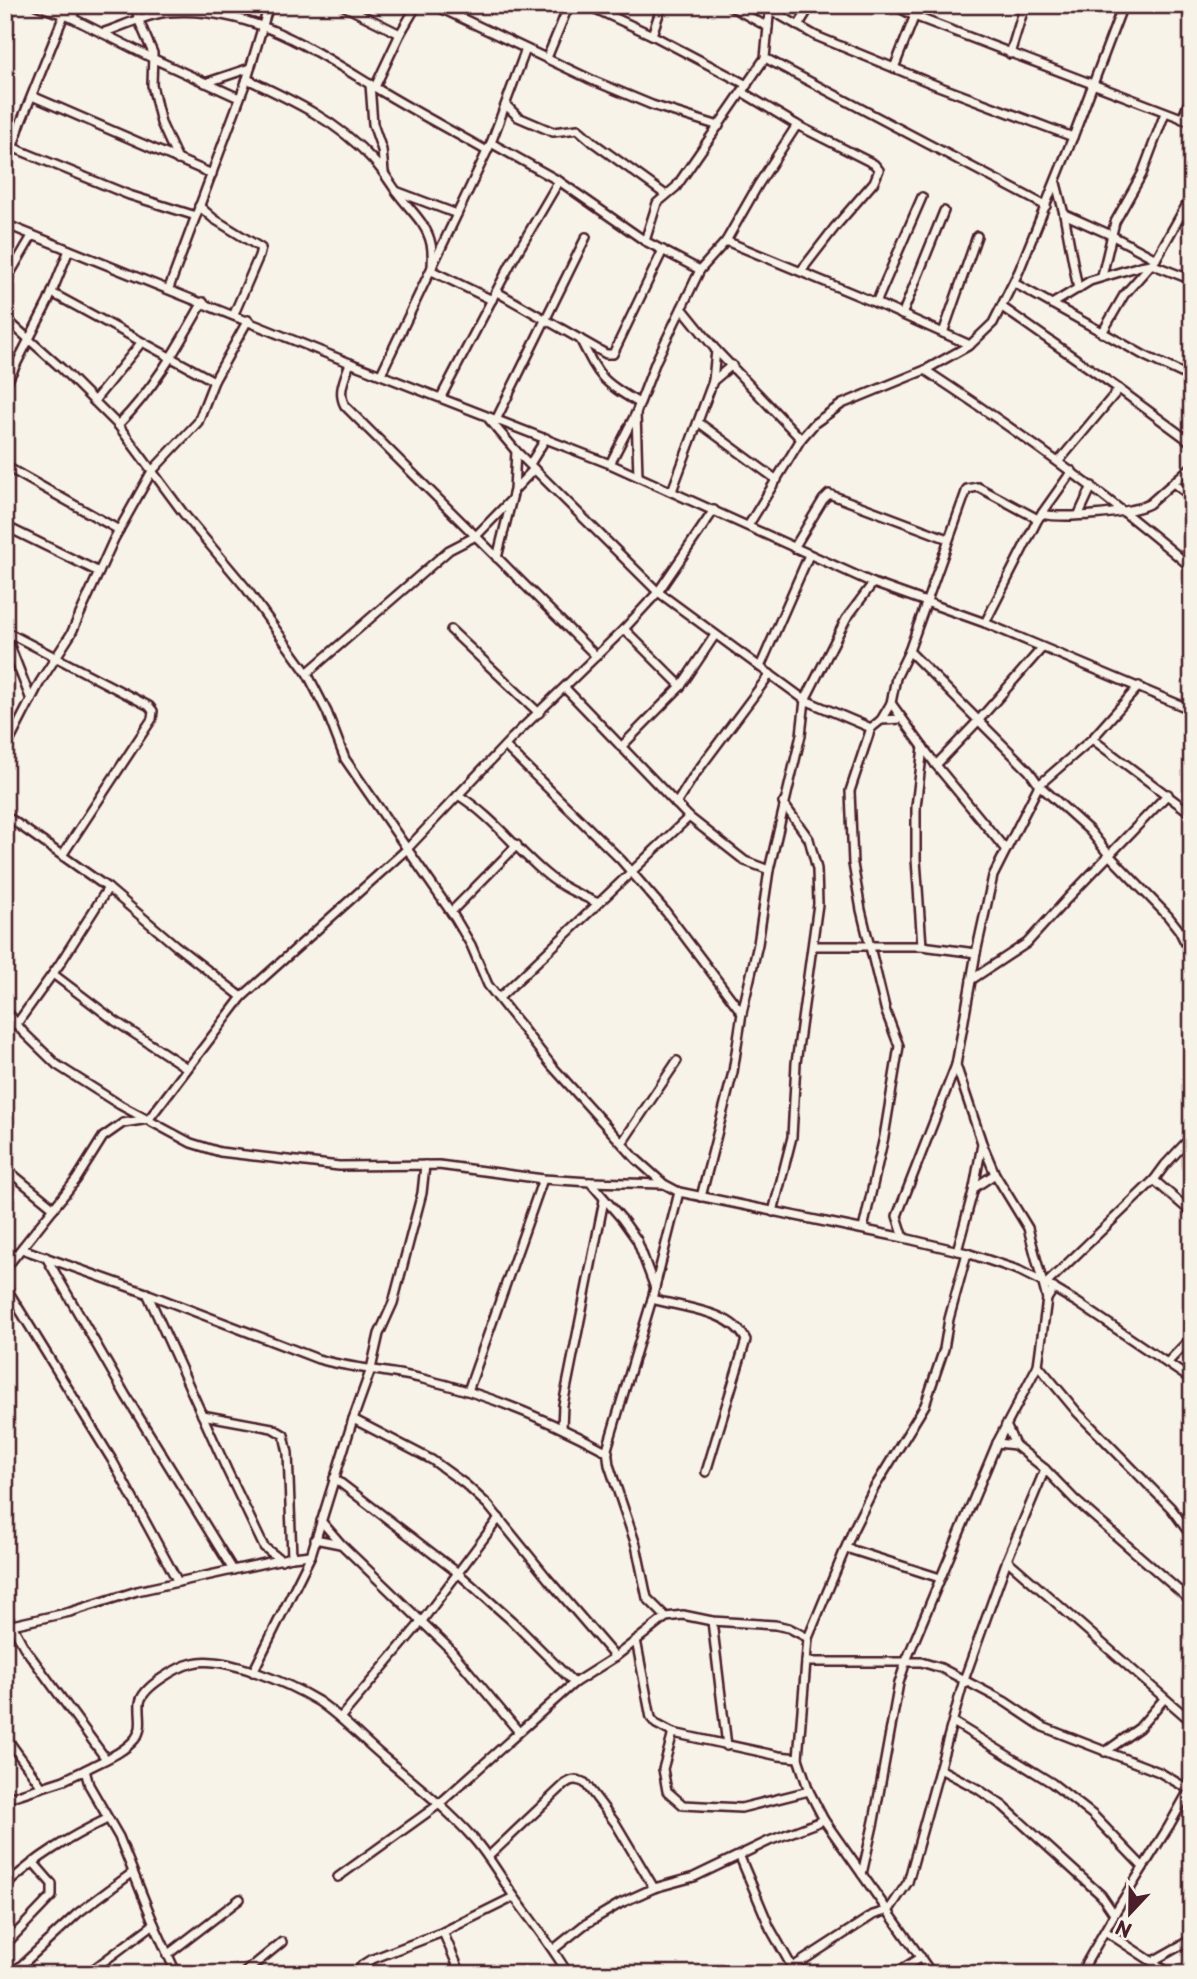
<svg xmlns="http://www.w3.org/2000/svg" width="1197" height="1979" font-family="'Playpen Sans',sans-serif">
<style>
.lines{fill:none;stroke-linecap:round;stroke-linejoin:round}
.minor-casing{stroke:#4a1f2b;stroke-width:12}
.minor{stroke:#f7f3e8;stroke-width:7}
</style>
<rect width="100%" height="100%" fill="#f7f3e8"/>
<filter id="ink" filterUnits="userSpaceOnUse"><feTurbulence type="fractalNoise" baseFrequency=".0143" numOctaves="2"/><feDisplacementMap in="SourceGraphic" scale="14" xChannelSelector="R" yChannelSelector="G"/><feConvolveMatrix kernelMatrix="1 2 1 2 8 2 1 2 1" color-interpolation-filters="sRGB"/></filter>
<g filter="url(#ink)">
<g class="lines">
<defs>
<g id="minor">
<polyline points="36,5 72,18 154,59 239,98"/>
<polyline points="135,5 139,21 153,53 152,85 161,123 178,160"/>
<polyline points="211,5 225,13"/>
<polyline points="342,5 400,34"/>
<polyline points="434,5 594,81 652,105 719,126"/>
<polyline points="587,5 652,35 747,85"/>
<polyline points="728,5 768,27"/>
<polyline points="894,5 914,16 1192,122"/>
<polyline points="72,18 78,5"/>
<polyline points="798,26 811,5"/>
<path d="M102 33C123 26 147 14 169 12 250 6 310 48 376 88 412 110 450 130 487 151"/>
<polyline points="652,35 662,5"/>
<polyline points="1010,54 1025,5"/>
<polyline points="547,58 569,5"/>
<polyline points="765,58 1046,206"/>
<polyline points="894,68 919,5"/>
<path d="M247 79C292 100 339 122 373 160 383 170 390 183 399 195 410 210 427 224 431 244 433 252 432 262 432 271L492 300"/>
<polyline points="205,83 250,68"/>
<polyline points="370,84 373,124 382,150 384,172"/>
<polyline points="375,87 400,34 417,5"/>
<polyline points="742,92 797,125 874,164 879,170 874,182 835,227 801,271"/>
<polyline points="32,96 212,174"/>
<polyline points="506,105 518,117 553,132 578,129 594,143 666,195"/>
<polyline points="1182,119 1192,94"/>
<polyline points="1073,137 1123,5"/>
<polyline points="491,143 559,181 645,241"/>
<polyline points="14,148 129,195 196,216"/>
<polyline points="5,170 21,122 64,15"/>
<polyline points="1056,183 1064,214 1078,289"/>
<polyline points="396,191 457,214"/>
<polyline points="199,206 214,219 261,248 259,256 234,314"/>
<polyline points="1064,214 1111,235 1156,259"/>
<polyline points="5,224 350,363 610,464 873,583 985,623 1192,710"/>
<polyline points="726,241 876,303 970,345"/>
<polyline points="700,270 645,241 657,203 676,187 765,58 770,6"/>
<polyline points="1102,276 1115,222 1142,174 1165,113"/>
<polyline points="5,282 32,236"/>
<polyline points="1014,283 1145,356 1192,378"/>
<polyline points="169,288 247,79 269,5"/>
<polyline points="497,292 606,354 613,354 663,250"/>
<polyline points="52,293 214,381"/>
<polyline points="876,303 922,197"/>
<polyline points="1052,304 1090,281 1140,266 1151,264 1192,280"/>
<polyline points="1002,307 1119,389 1192,443"/>
<polyline points="682,308 716,350 801,439"/>
<polyline points="902,315 944,211"/>
<polyline points="5,318 61,368 118,425 184,514 246,588 307,673 327,712 345,759 455,918 471,945 488,985 552,1066 636,1159 664,1184 679,1192 904,1238 967,1253 1018,1270 1046,1284 1078,1303 1192,1380"/>
<polyline points="943,333 977,236"/>
<polyline points="1102,333 1124,295 1156,259 1192,195"/>
<path d="M580 339C600 378 601 381 639 403"/>
<path d="M350 363C345 378 337 392 345 406L596 656"/>
<path d="M925 370C1018 431 1107 495 1192 568"/>
<polyline points="381,374 491,143 526,49"/>
<polyline points="713,381 732,365"/>
<polyline points="5,386 48,302 69,250"/>
<polyline points="441,397 511,263 559,181"/>
<polyline points="94,401 141,343"/>
<polyline points="636,413 638,476"/>
<polyline points="488,418 516,451 658,592 760,667"/>
<polyline points="496,420 586,237"/>
<polyline points="698,422 777,480"/>
<path d="M118 425C154 389 178 346 203 302"/>
<polyline points="1059,461 1119,389"/>
<polyline points="530,464 546,438"/>
<polyline points="610,464 636,413 656,361 700,270 726,241 758,185 797,125"/>
<polyline points="5,466 119,530"/>
<polyline points="1173,483 1192,497"/>
<polyline points="515,489 534,469"/>
<polyline points="672,491 713,381 716,350"/>
<path d="M1041 514C1064 519 1129 514 1149 504L1192 466"/>
<polyline points="1079,514 1092,486"/>
<polyline points="5,526 99,572"/>
<polyline points="748,526 801,439 815,423 842,404 925,370 970,345 993,323 1019,271 1073,137 938,86 816,36 762,5"/>
<polyline points="794,548 823,500 829,494 948,539"/>
<polyline points="809,555 760,667 805,700 871,728 881,720 891,703 896,678 909,651 967,489 978,487 1038,519"/>
<polyline points="497,558 514,490 516,451"/>
<polyline points="985,623 1038,519 1072,471"/>
<polyline points="624,629 681,686"/>
<polyline points="451,630 539,713"/>
<polyline points="5,631 149,706 153,711 152,719 146,728 63,854"/>
<polyline points="5,633 31,700"/>
<polyline points="909,651 1029,771 1039,785 1090,831 1109,855 1168,916 1179,930 1192,956"/>
<polyline points="307,673 449,550 476,536 510,501"/>
<polyline points="565,688 689,817 745,861 769,870"/>
<polyline points="891,703 936,765 1006,850"/>
<polyline points="881,720 902,719"/>
<polyline points="1092,739 1192,814"/>
<polyline points="505,746 621,860 666,912 742,1013"/>
<polyline points="621,747 681,686 715,635"/>
<polyline points="5,750 40,682 71,634 114,539 152,471 198,422 214,381 248,320"/>
<polyline points="936,765 978,721 1042,648"/>
<path d="M458 795C492 816 515 848 546 874 561 887 580 895 598 903"/>
<polyline points="676,804 693,777 770,674"/>
<polyline points="5,815 108,888 175,945 242,997"/>
<polyline points="451,912 517,845"/>
<polyline points="814,946 922,946 976,953"/>
<polyline points="922,946 916,859 916,807 923,747"/>
<polyline points="53,974 115,1021 187,1068"/>
<polyline points="971,980 1027,943 1067,899 1168,794"/>
<polyline points="499,998 689,817"/>
<polyline points="5,1009 23,1032 57,1065 120,1105 191,1143 220,1152 339,1166 439,1165 543,1179 590,1182 622,1219 637,1240 655,1288"/>
<polyline points="16,1025 59,965 108,888"/>
<polyline points="622,1143 677,1061"/>
<polyline points="5,1168 54,1208"/>
<polyline points="1154,1180 1192,1213"/>
<polyline points="590,1182 663,1184"/>
<polyline points="974,1188 995,1174"/>
<polyline points="701,1197 733,1072 742,1013 758,944 769,870 801,735 805,700 846,619 873,583"/>
<polyline points="773,1212 792,1137 796,1063 818,904 817,869 809,839 783,803"/>
<polyline points="863,1229 884,1137 899,1046 886,1012 861,910 853,864 850,791 871,728"/>
<polyline points="904,1238 897,1216 956,1065"/>
<path d="M22 1249 146 1293 318 1359C353 1369 388 1370 423 1379 489 1394 549 1420 608 1452"/>
<polyline points="957,1251 974,1188 982,1144"/>
<polyline points="46,1257 126,1396 233,1570"/>
<polyline points="5,1269 76,1180 103,1137 123,1123 149,1119 242,997 407,849 512,738 624,629 658,592 714,510"/>
<polyline points="1046,1284 1154,1180 1165,1165 1192,1136"/>
<polyline points="5,1286 112,1460 178,1582"/>
<polyline points="147,1293 227,1470 264,1547 281,1560"/>
<path d="M652 1299C683 1308 731 1310 746 1340L706 1472"/>
<polyline points="1047,1299 1028,1228 995,1174 982,1143 956,1065 976,953 993,876 1039,785 1092,739 1139,686"/>
<polyline points="1167,1363 1192,1337"/>
<polyline points="1038,1365 1077,1412 1171,1508 1192,1537"/>
<polyline points="468,1391 543,1179"/>
<polyline points="202,1415 272,1428 284,1435 288,1453 292,1557"/>
<polyline points="353,1419 432,1460 465,1484 488,1505 548,1579 615,1657"/>
<polyline points="1006,1425 1015,1445"/>
<polyline points="562,1427 563,1405 604,1200"/>
<polyline points="997,1443 1015,1445 1045,1469 1075,1500 1192,1602"/>
<polyline points="334,1478 458,1573 512,1621 574,1683"/>
<polyline points="321,1521 341,1544 449,1648 519,1732"/>
<polyline points="315,1539 340,1544"/>
<polyline points="846,1548 940,1578"/>
<polyline points="1007,1560 1192,1722"/>
<polyline points="5,1612 24,1647 106,1759"/>
<polyline points="666,1617 647,1598 636,1545 609,1465 607,1449 652,1299 679,1192"/>
<polyline points="712,1621 727,1746"/>
<polyline points="12,1625 70,1612 137,1591 292,1557 311,1555"/>
<polyline points="636,1640 651,1718 656,1724 673,1733 779,1756 798,1758"/>
<polyline points="806,1662 921,1662 941,1668 1004,1701 1043,1727 1159,1772 1188,1789"/>
<polyline points="253,1672 311,1555 353,1419 371,1369 379,1334 393,1303 422,1193 425,1165"/>
<polyline points="340,1718 422,1621 499,1518"/>
<polyline points="953,1722 1052,1783 1093,1815 1143,1867"/>
<polyline points="673,1733 663,1769 667,1791 683,1805 741,1808 809,1791"/>
<polyline points="5,1736 42,1787"/>
<polyline points="1105,1752 1139,1728 1164,1699"/>
<polyline points="940,1769 978,1789 1003,1806 1101,1895 1114,1914"/>
<path d="M85 1770C101 1761 122 1754 135 1739 144 1728 139 1716 140 1703 142 1687 177 1667 193 1663 224 1655 290 1684 318 1701 343 1718 364 1741 387 1760 417 1785 447 1809 473 1838 489 1856 500 1876 513 1895 532 1922 552 1946 568 1974"/>
<polyline points="5,1799 64,1780 85,1770 89,1785 119,1837 154,1924 173,1966 179,1974"/>
<path d="M488 1857 565 1784C572 1779 576 1779 585 1783L616 1824 654 1888"/>
<polyline points="740,1857 770,1928 796,1974"/>
<polyline points="862,1874 874,1821 899,1683 906,1661 997,1443 1038,1365 1047,1299 1054,1288"/>
<polyline points="338,1877 438,1805 574,1683 615,1657 666,1617 683,1615 712,1621 775,1625 789,1628 808,1638"/>
<path d="M5 1886C38 1856 68 1838 107 1819"/>
<polyline points="1105,1931 1171,1974"/>
<polyline points="443,1932 461,1974"/>
<polyline points="5,1945 52,1896 52,1884 33,1862"/>
<polyline points="554,1949 584,1925 621,1903 654,1888 694,1877 769,1841 824,1820"/>
<polyline points="167,1955 240,1899"/>
<polyline points="1153,1961 1192,1939"/>
<polyline points="12,1974 78,1913 132,1873"/>
<polyline points="87,1974 154,1924"/>
<polyline points="243,1974 282,1942"/>
<polyline points="357,1974 362,1965 370,1960 443,1932 514,1897"/>
<polyline points="782,1974 873,1915 889,1910 908,1882 964,1680 1007,1560 1045,1469"/>
<polyline points="894,1974 921,1957"/>
<polyline points="932,1974 824,1820 809,1791 798,1758 808,1638 853,1530 873,1490 925,1405 944,1349 949,1319 967,1253"/>
<polyline points="1080,1974 1116,1911 1169,1826 1192,1785"/>
</g>
</defs>
<use href="#minor" class="minor-casing"/>
<use href="#minor" class="minor"/>
</g>
</g>
<rect width="1197" height="1979" fill="none" stroke="#f7f3e8" stroke-width="28"/>
<rect x="14" y="14" width="1169" height="1951" fill="none" stroke="#4a1f2b" stroke-width="2.5" filter="url(#ink)"/>
<g transform="translate(1130 1913) rotate(202)" stroke="#f7f3e8" stroke-width="5" paint-order="stroke">
<path d="M0-5L12 26L0 18L-12 26Z" fill="#4a1f2b"/>
<text y="-10" font-size="19" font-weight="bold" text-anchor="middle" fill="#4a1f2b">N</text>
</g>
</svg>
